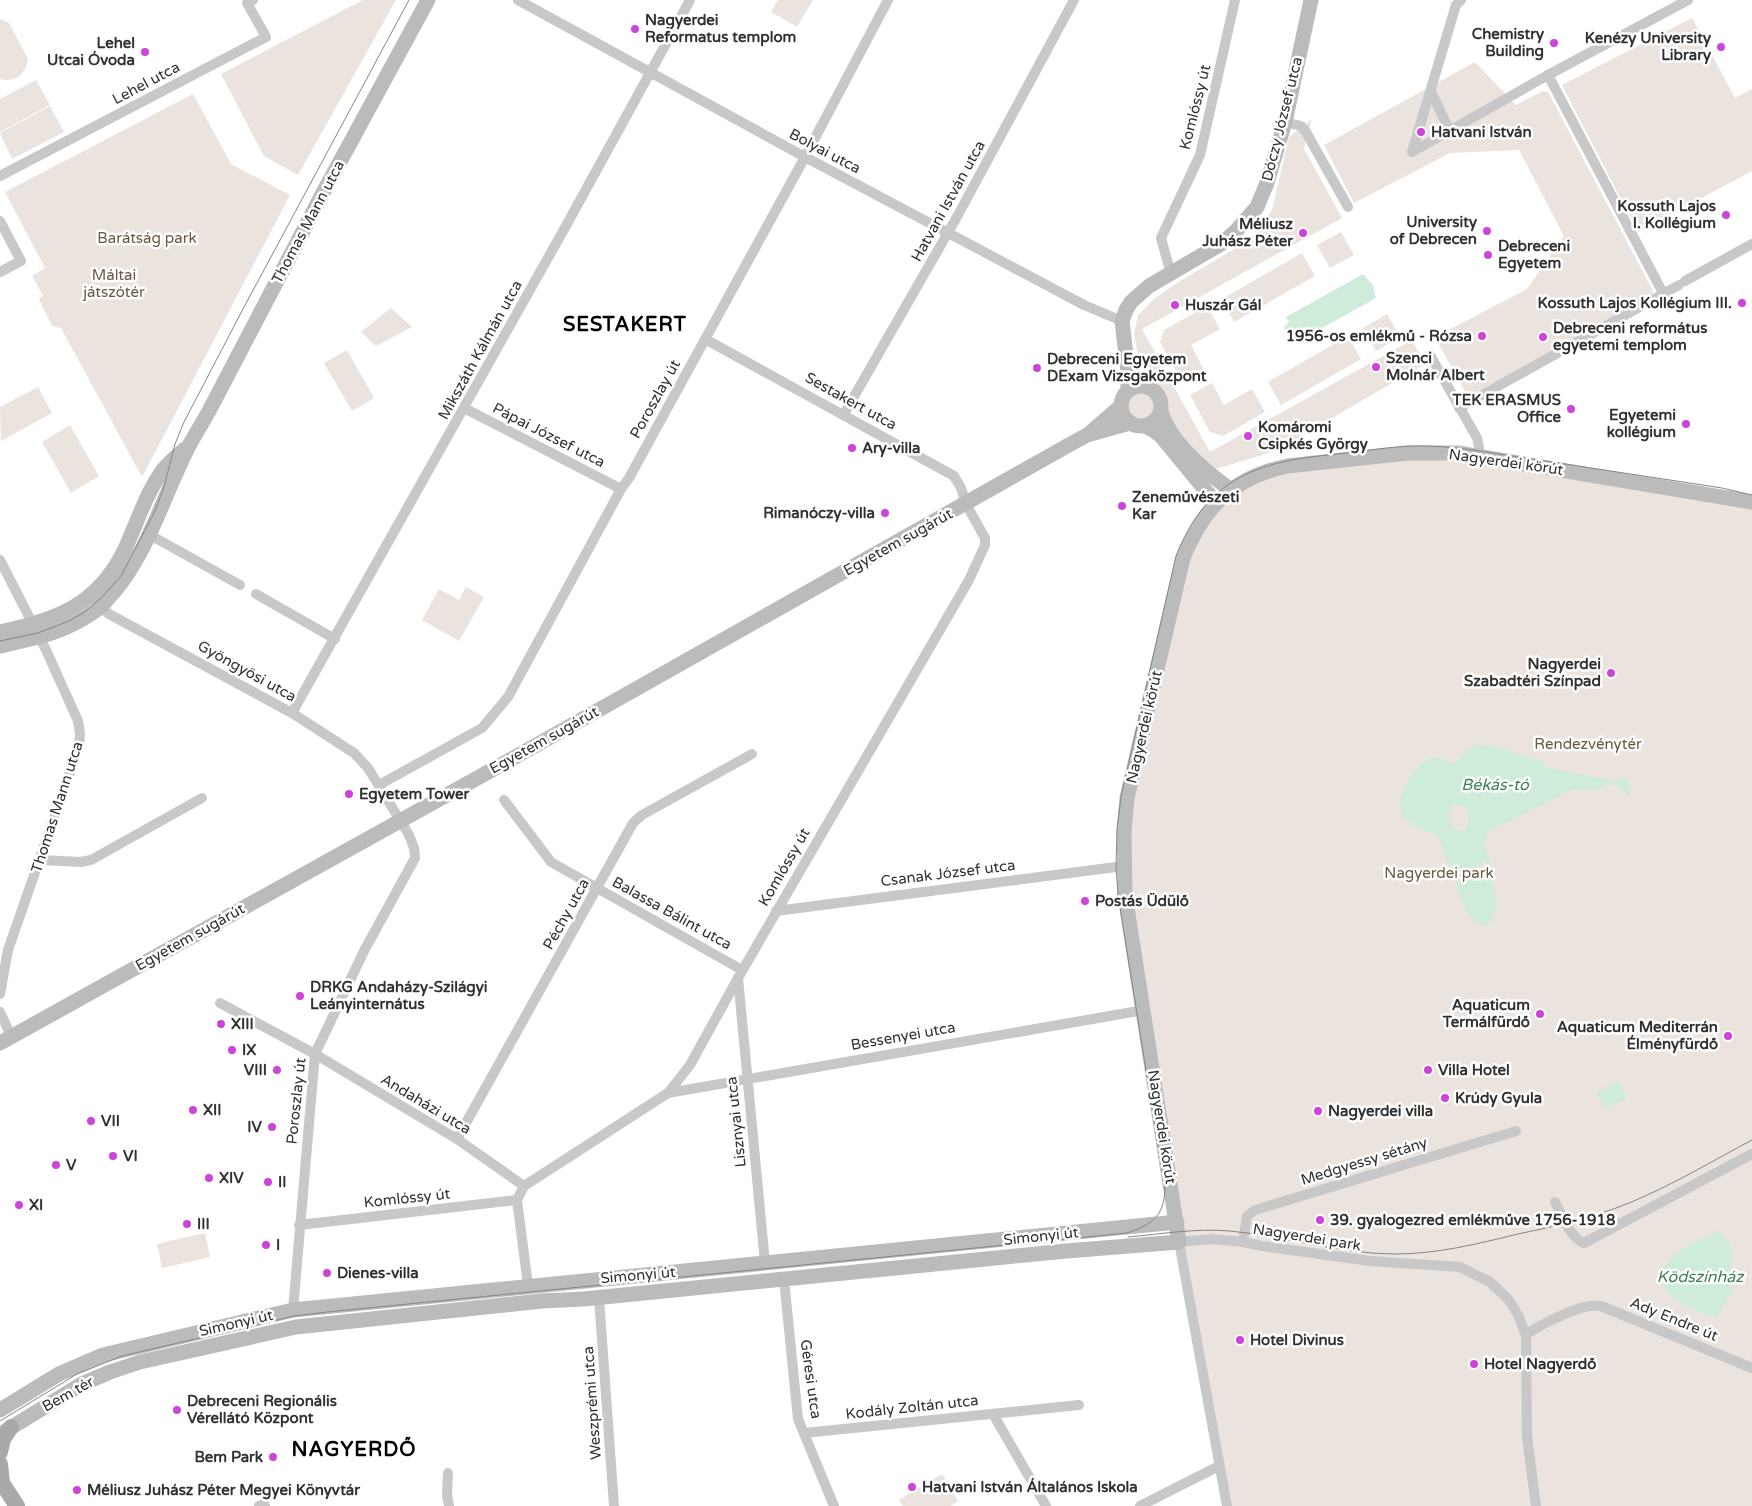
<svg xmlns="http://www.w3.org/2000/svg" width="1752" height="1506" font-family="'Varela Round',sans-serif">
<style>
.green{fill:#eae3de}
.water{fill:#cfebda;fill-rule:evenodd}
.lines{fill:none;stroke-linecap:round;stroke-linejoin:round}
.street{stroke:#c8c8c8;stroke-width:10}
.secondary{stroke:#bbb;stroke-width:15}
.primary{stroke:#a9a9a9;stroke-width:16}
.tram{stroke:#868686;stroke-width:1}
.poi-dot{fill:#ce43d9;stroke:#fff;stroke-width:2}
.labels{text-anchor:middle;dominant-baseline:central;stroke-width:5;stroke-linejoin:round;paint-order:stroke}
.poi-label{font-size:15px;font-weight:bold;fill:#313131;stroke:#fff;text-anchor:start}
.street-label{font-size:15px;fill:#313131;stroke:#fff}
.park-label{font-size:15px;fill:#6a5741;stroke:#fff}
.water-label{font-size:16px;font-style:italic;fill:#3f8259;stroke:#fff}
.district-label{font-size:20px;font-weight:bold;letter-spacing:1px;fill:#000;stroke:#fff}
</style>
<rect width="100%" height="100%" fill="#fff"/>
<g class="green">
<polygon points="363,0 396,0 298,175 264,156 221,74"/>
<polygon points="778,0 813,0 797,27 771,12"/>
<polygon points="1692,18 1735,98 1752,89 1752,171 1638,232 1562,85"/>
<path d="M0 19 9 23 28 59C26 74 15 83 0 79Z"/>
<polygon points="1475,62 1516,105 1543,91 1548,92 1653,291 1652,296 1470,401 1435,337 1527,289 1564,236 1519,150 1450,153 1354,203 1324,145"/>
<polygon points="36,80 50,105 0,132 0,99"/>
<polygon points="193,94 231,164 290,195 142,477 61,328 52,326 39,299 43,296 32,276 45,268 5,192"/>
<polygon points="50,106 64,132 12,159 0,133"/>
<polygon points="1312,119 1304,149 1342,218 1142,329 1210,452 1412,340 1425,364 1275,451 1219,468 1207,469 1166,420 1165,397 1138,356 1134,333 1138,315 1153,300 1175,284 1253,238 1272,210 1289,137"/>
<polygon points="1341,232 1354,255 1330,268 1317,245"/>
<polygon points="1302,253 1315,276 1234,322 1222,299"/>
<polygon points="1207,306 1220,329 1191,345 1203,368 1181,380 1160,342 1164,330"/>
<polygon points="391,308 412,327 376,346 361,332"/>
<polygon points="1387,314 1400,337 1376,351 1363,328"/>
<polygon points="1348,336 1361,359 1281,405 1268,382"/>
<polygon points="347,350 374,398 352,411 324,363"/>
<polygon points="1212,383 1224,405 1252,389 1265,412 1223,436 1210,432 1190,395"/>
<polygon points="38,387 52,413 1,441 0,407"/>
<circle cx="1141" cy="406" r="13"/>
<polygon points="70,425 99,476 71,493 42,442"/>
<polygon points="1408,453 1752,502 1752,1506 1227,1506 1125,895 1132,803 1186,563 1207,525 1245,480"/>
<polygon points="466,587 484,597 459,641 422,620 439,589 459,600"/>
<polygon points="205,1233 210,1257 162,1268 157,1244"/>
<polygon points="942,1474 958,1501 951,1506 903,1506 899,1500"/>
</g>
<g class="water">
<polygon points="1363,274 1373,285 1376,298 1299,341 1296,336 1291,337 1286,334 1284,327 1289,322 1286,317"/>
<path d="M1477 745 1495 746 1545 763 1544 767 1614 781 1621 777 1629 780 1630 794 1627 795 1616 785H1605L1599 790 1573 789 1491 830 1486 837 1484 847 1489 858 1497 906 1492 919 1488 924 1483 926C1460 915 1459 887 1451 867 1449 863 1446 860 1445 857 1442 849 1443 841 1436 836 1430 831 1422 830 1415 826 1392 813 1399 795 1410 777 1417 767 1427 755 1441 758 1446 760 1449 763 1455 763L1466 752ZM1458 805C1471 806 1470 821 1465 830L1458 832C1450 828 1446 816 1451 807ZM1486 861 1488 869 1482 874H1478L1477 870 1478 865Z"/>
<polygon points="1618,1081 1627,1098 1605,1109 1596,1092"/>
<path d="M1720 1230 1731 1247V1294L1716 1318C1703 1312 1685 1308 1673 1298 1668 1294 1665 1288 1664 1282 1658 1253 1700 1241 1720 1230Z"/>
</g>
<g class="lines">
<g class="street">
<polyline points="518,0 805,157 1084,305 1122,321"/>
<polyline points="1548,75 1663,293"/>
<polyline points="1431,92 1450,131"/>
<polyline points="1285,122 1301,126 1306,132 1348,207"/>
<polyline points="1412,152 1548,75 1688,0"/>
<polyline points="1412,152 1456,5 1461,0"/>
<polyline points="0,176 266,37 247,3 253,0"/>
<polyline points="0,221 21,261 0,272"/>
<polyline points="1171,274 1161,238 1200,155 1235,0"/>
<polyline points="1685,281 1752,244"/>
<polyline points="1430,355 1477,438 1479,447 1479,456"/>
<polyline points="464,408 621,489"/>
<polyline points="1459,408 1679,285"/>
<polyline points="844,414 958,215 1074,0"/>
<polyline points="150,535 240,585"/>
<polyline points="0,560 46,650 78,721 80,734 79,746 8,950 0,994"/>
<polyline points="256,594 335,639"/>
<polyline points="97,603 109,614 292,713 354,753 368,768 409,835 414,848 415,858 364,951 315,1054 293,1310"/>
<polyline points="292,713 567,224 690,0"/>
<polyline points="379,785 482,728 508,697 621,489 629,478 805,157 888,0"/>
<polyline points="504,800 551,862 742,970"/>
<polyline points="41,860 80,862 91,860 202,798"/>
<polyline points="776,911 1124,866"/>
<polyline points="738,978 765,1263"/>
<polyline points="220,1003 315,1054 457,1139 524,1186"/>
<polyline points="0,1012 11,1036"/>
<polyline points="668,1093 1144,1010"/>
<polyline points="457,1139 633,823 642,815 752,754"/>
<polyline points="524,1186 668,1093 690,1065 738,978 969,580 985,545 985,538 966,504 961,488 954,476 705,339"/>
<polyline points="524,1186 517,1200 528,1285"/>
<path d="M1555 1202C1562 1215 1570 1238 1584 1243L1752 1154"/>
<polyline points="299,1225 517,1200"/>
<polyline points="1243,1242 1247,1216 1255,1210 1516,1131"/>
<polyline points="784,1279 798,1419 834,1506"/>
<polyline points="599,1298 614,1506"/>
<path d="M1526 1335C1535 1327 1573 1309 1585 1307 1591 1305 1596 1306 1601 1306L1752 1368"/>
<polyline points="993,1414 1046,1506"/>
<polyline points="804,1433 1079,1405"/>
<polyline points="448,1473 447,1495 449,1506"/>
<polyline points="259,1506 264,1504 265,1506"/>
<polyline points="1140,1506 1219,1466"/>
<polyline points="1227,1506 1179,1242 1212,1239 1243,1242 1262,1246 1370,1261 1460,1267 1490,1282 1509,1300 1518,1315 1526,1335 1527,1437 1536,1506"/>
</g>
<g class="secondary">
<circle cx="1141" cy="406" r="20"/>
<polyline points="1128,390 1128,372 1122,321 1126,310 1131,302 1149,286 1221,244 1236,231 1257,207 1267,183 1285,122 1311,0"/>
<path d="M1161 412C1170 442 1206 472 1231 490"/>
<polyline points="1144,426 1153,430 1161,436 1216,503"/>
<polyline points="1090,433 1121,406"/>
<path d="M0 632C57 620 98 605 125 549 137 523 146 493 163 470 169 462 178 455 185 449"/>
<path d="M0 646C37 638 67 632 98 609 104 604 109 597 114 592 150 549 164 493 190 444 196 433 203 422 209 411L324 191 428 0"/>
<polyline points="0,1043 508,761 1067,446 1087,435 1130,423"/>
<polyline points="0,1410 59,1374 103,1355 293,1310 1177,1222"/>
<path d="M2 1433 82 1384 110 1372 140 1362 296 1327 542 1301 584 1299 1066 1251 1179 1242 1125 895 1124 830 1127 798 1183 558C1204 507 1232 478 1287 466L1408 453H1458L1752 502"/>
</g>
<g class="primary">
<polyline points="0,1452 3,1439 11,1427"/>
<polyline points="0,1464 2,1483"/>
<polyline points="0,1480 17,1506"/>
</g>
<g class="tram">
<polyline points="0,641 38,633 69,621 86,611 103,596 121,576 155,511 164,487 175,444 184,422 243,309 409,0"/>
<path d="M1128 1237C1162 1234 1196 1228 1230 1231 1285 1236 1340 1254 1395 1254 1437 1254 1477 1244 1518 1234 1561 1225 1605 1215 1645 1196 1681 1180 1716 1159 1752 1140"/>
<path d="M0 1421 77 1374 122 1356 294 1316 327 1312 1127 1233C1151 1225 1164 1217 1165 1189L1118 895 1116 867 1117 830 1121 797 1176 556C1188 526 1205 499 1232 482 1264 462 1300 458 1337 454 1367 451 1397 445 1427 446 1465 447 1502 455 1539 460 1600 469 1661 479 1722 488L1752 495"/>
</g>
</g>
<g class="poi-dot">
<circle cx="635" cy="29" r="5"/>
<circle cx="1554" cy="43" r="5"/>
<circle cx="1721" cy="47" r="5"/>
<circle cx="145" cy="52" r="5"/>
<circle cx="1421" cy="132" r="5"/>
<circle cx="1726" cy="215" r="5"/>
<circle cx="1487" cy="231" r="5"/>
<circle cx="1303" cy="233" r="5"/>
<circle cx="1488" cy="255" r="5"/>
<circle cx="1742" cy="303" r="5"/>
<circle cx="1175" cy="305" r="5"/>
<circle cx="1482" cy="336" r="5"/>
<circle cx="1543" cy="337" r="5"/>
<circle cx="1376" cy="367" r="5"/>
<circle cx="1037" cy="368" r="5"/>
<circle cx="1571" cy="409" r="5"/>
<circle cx="1686" cy="424" r="5"/>
<circle cx="1248" cy="436" r="5"/>
<circle cx="852" cy="448" r="5"/>
<circle cx="1122" cy="506" r="5"/>
<circle cx="885" cy="513" r="5"/>
<circle cx="1611" cy="673" r="5"/>
<circle cx="349" cy="794" r="5"/>
<circle cx="1085" cy="901" r="5"/>
<circle cx="300" cy="996" r="5"/>
<circle cx="1540" cy="1014" r="5"/>
<circle cx="221" cy="1024" r="5"/>
<circle cx="1728" cy="1036" r="5"/>
<circle cx="232" cy="1050" r="5"/>
<circle cx="277" cy="1070" r="5"/>
<circle cx="1428" cy="1070" r="5"/>
<circle cx="1445" cy="1098" r="5"/>
<circle cx="193" cy="1110" r="5"/>
<circle cx="1318" cy="1111" r="5"/>
<circle cx="91" cy="1121" r="5"/>
<circle cx="272" cy="1127" r="5"/>
<circle cx="113" cy="1156" r="5"/>
<circle cx="56" cy="1165" r="5"/>
<circle cx="209" cy="1178" r="5"/>
<circle cx="268" cy="1182" r="5"/>
<circle cx="19" cy="1205" r="5"/>
<circle cx="1320" cy="1220" r="5"/>
<circle cx="187" cy="1224" r="5"/>
<circle cx="266" cy="1245" r="5"/>
<circle cx="327" cy="1273" r="5"/>
<circle cx="1240" cy="1340" r="5"/>
<circle cx="1474" cy="1364" r="5"/>
<circle cx="177" cy="1410" r="5"/>
<circle cx="273" cy="1457" r="5"/>
<circle cx="912" cy="1487" r="5"/>
<circle cx="77" cy="1490" r="5"/>
</g>
<g class="labels">
<g class="poi-label">
<text x="645" y="20">Nagyerdei<tspan x="645" dy="17">Reformatus templom</tspan></text>
<text x="1544" y="34" text-anchor="end">Chemistry<tspan x="1544" dy="17">Building</tspan></text>
<text x="1711" y="38" text-anchor="end">Kenézy University<tspan x="1711" dy="17">Library</tspan></text>
<text x="135" y="43" text-anchor="end">Lehel<tspan x="135" dy="17">Utcai Óvoda</tspan></text>
<text x="1431" y="132">Hatvani István</text>
<text x="1716" y="206" text-anchor="end">Kossuth Lajos<tspan x="1716" dy="17">I. Kollégium</tspan></text>
<text x="1477" y="222" text-anchor="end">University<tspan x="1477" dy="17">of Debrecen</tspan></text>
<text x="1293" y="224" text-anchor="end">Méliusz<tspan x="1293" dy="17">Juhász Péter</tspan></text>
<text x="1498" y="246">Debreceni<tspan x="1498" dy="17">Egyetem</tspan></text>
<text x="1732" y="303" text-anchor="end">Kossuth Lajos Kollégium III.</text>
<text x="1185" y="305">Huszár Gál</text>
<text x="1553" y="328">Debreceni református<tspan x="1553" dy="17">egyetemi templom</tspan></text>
<text x="1472" y="336" text-anchor="end">1956-os emlékmű - Rózsa</text>
<text x="1386" y="358">Szenci<tspan x="1386" dy="17">Molnár Albert</tspan></text>
<text x="1047" y="359">Debreceni Egyetem<tspan x="1047" dy="17">DExam Vizsgaközpont</tspan></text>
<text x="1561" y="400" text-anchor="end">TEK ERASMUS<tspan x="1561" dy="17">Office</tspan></text>
<text x="1676" y="415" text-anchor="end">Egyetemi<tspan x="1676" dy="17">kollégium</tspan></text>
<text x="1258" y="427">Komáromi<tspan x="1258" dy="17">Csipkés György</tspan></text>
<text x="862" y="448">Ary-villa</text>
<text x="1132" y="497">Zeneművészeti<tspan x="1132" dy="17">Kar</tspan></text>
<text x="875" y="513" text-anchor="end">Rimanóczy-villa</text>
<text x="1601" y="664" text-anchor="end">Nagyerdei<tspan x="1601" dy="17">Szabadtéri Színpad</tspan></text>
<text x="359" y="794">Egyetem Tower</text>
<text x="1095" y="901">Postás Üdülő</text>
<text x="310" y="987">DRKG Andaházy-Szilágyi<tspan x="310" dy="17">Leányinternátus</tspan></text>
<text x="1530" y="1005" text-anchor="end">Aquaticum<tspan x="1530" dy="17">Termálfürdő</tspan></text>
<text x="231" y="1024">XIII</text>
<text x="1718" y="1027" text-anchor="end">Aquaticum Mediterrán<tspan x="1718" dy="17">Élményfürdő</tspan></text>
<text x="242" y="1050">IX</text>
<text x="267" y="1070" text-anchor="end">VIII</text>
<text x="1438" y="1070">Villa Hotel</text>
<text x="1455" y="1098">Krúdy Gyula</text>
<text x="203" y="1110">XII</text>
<text x="1328" y="1111">Nagyerdei villa</text>
<text x="101" y="1121">VII</text>
<text x="262" y="1127" text-anchor="end">IV</text>
<text x="123" y="1156">VI</text>
<text x="66" y="1165">V</text>
<text x="219" y="1178">XIV</text>
<text x="278" y="1182">II</text>
<text x="29" y="1205">XI</text>
<text x="1330" y="1220">39. gyalogezred emlékműve 1756-1918</text>
<text x="197" y="1224">III</text>
<text x="276" y="1245">I</text>
<text x="337" y="1273">Dienes-villa</text>
<text x="1250" y="1340">Hotel Divinus</text>
<text x="1484" y="1364">Hotel Nagyerdő</text>
<text x="187" y="1401">Debreceni Regionális<tspan x="187" dy="17">Vérellátó Központ</tspan></text>
<text x="263" y="1457" text-anchor="end">Bem Park</text>
<text x="922" y="1487">Hatvani István Általános Iskola</text>
<text x="87" y="1490">Méliusz Juhász Péter Megyei Könyvtár</text>
</g>
<g class="street-label">
<text transform="translate(146 83) rotate(-28)">Lehel utca</text>
<text transform="translate(1195 107) rotate(-76)">Komlóssy út</text>
<text transform="translate(1282 119) rotate(-76)">Dóczy József utca</text>
<text transform="translate(825 151) rotate(28)">Bolyai utca</text>
<text transform="translate(948 201) rotate(-61)">Hatvani István utca</text>
<text transform="translate(308 222) rotate(-62)">Thomas Mann utca</text>
<text transform="translate(480 350) rotate(-61)">Mikszáth Kálmán utca</text>
<text transform="translate(655 399) rotate(-61)">Poroszlay út</text>
<text transform="translate(851 401) rotate(29)">Sestakert utca</text>
<text transform="translate(549 435) rotate(27)">Pápai József utca</text>
<text transform="translate(1506 462) rotate(8)">Nagyerdei körút</text>
<text transform="translate(898 542) rotate(-29)">Egyetem sugárút</text>
<text transform="translate(247 671) rotate(29)">Gyöngyösi utca</text>
<text transform="translate(1144 727) rotate(-77)">Nagyerdei körút</text>
<text transform="translate(544 740) rotate(-29)">Egyetem sugárút</text>
<text transform="translate(57 807) rotate(-72)">Thomas Mann utca</text>
<text transform="translate(784 867) rotate(-60)">Komlóssy út</text>
<text transform="translate(948 873) rotate(-7)">Csanak József utca</text>
<text transform="translate(672 913) rotate(29)">Balassa Bálint utca</text>
<text transform="translate(566 914) rotate(-61)">Péchy utca</text>
<text transform="translate(190 937) rotate(-29)">Egyetem sugárút</text>
<text transform="translate(903 1036) rotate(-10)">Bessenyei utca</text>
<text transform="translate(296 1101) rotate(-84)">Poroszlay út</text>
<text transform="translate(426 1104) rotate(31)">Andaházi utca</text>
<text transform="translate(736 1122) rotate(-96)">Lisznyai utca</text>
<text transform="translate(1162 1127) rotate(81)">Nagyerdei körút</text>
<text transform="translate(1364 1161) rotate(-17)">Medgyessy sétány</text>
<text transform="translate(407 1198) rotate(-6)">Komlóssy út</text>
<text transform="translate(1041 1236) rotate(-6)">Simonyi út</text>
<text transform="translate(1307 1237) rotate(9)">Nagyerdei park</text>
<text transform="translate(638 1275) rotate(-5)">Simonyi út</text>
<text transform="translate(1674 1319) rotate(22)">Ady Endre út</text>
<text transform="translate(236 1323) rotate(-13)">Simonyi út</text>
<text transform="translate(811 1379) rotate(82)">Géresi utca</text>
<text transform="translate(68 1394) rotate(-29)">Bem tér</text>
<text transform="translate(592 1403) rotate(-94)">Weszprémi utca</text>
<text transform="translate(912 1407) rotate(-6)">Kodály Zoltán utca</text>
</g>
<g class="park-label">
<text x="147" y="238">Barátság park</text>
<text x="114" y="275">Máltai<tspan x="114" dy="17">játszótér</tspan></text>
<text x="1588" y="744">Rendezvénytér</text>
<text x="1439" y="873">Nagyerdei park</text>
</g>
<g class="water-label">
<text x="1495" y="785">Békás-tó</text>
<text x="1700" y="1277">Ködszínház</text>
</g>
<g class="district-label">
<text x="625" y="325">SESTAKERT</text>
<text x="354" y="1450">NAGYERDŐ</text>
</g>
</g>
</svg>
